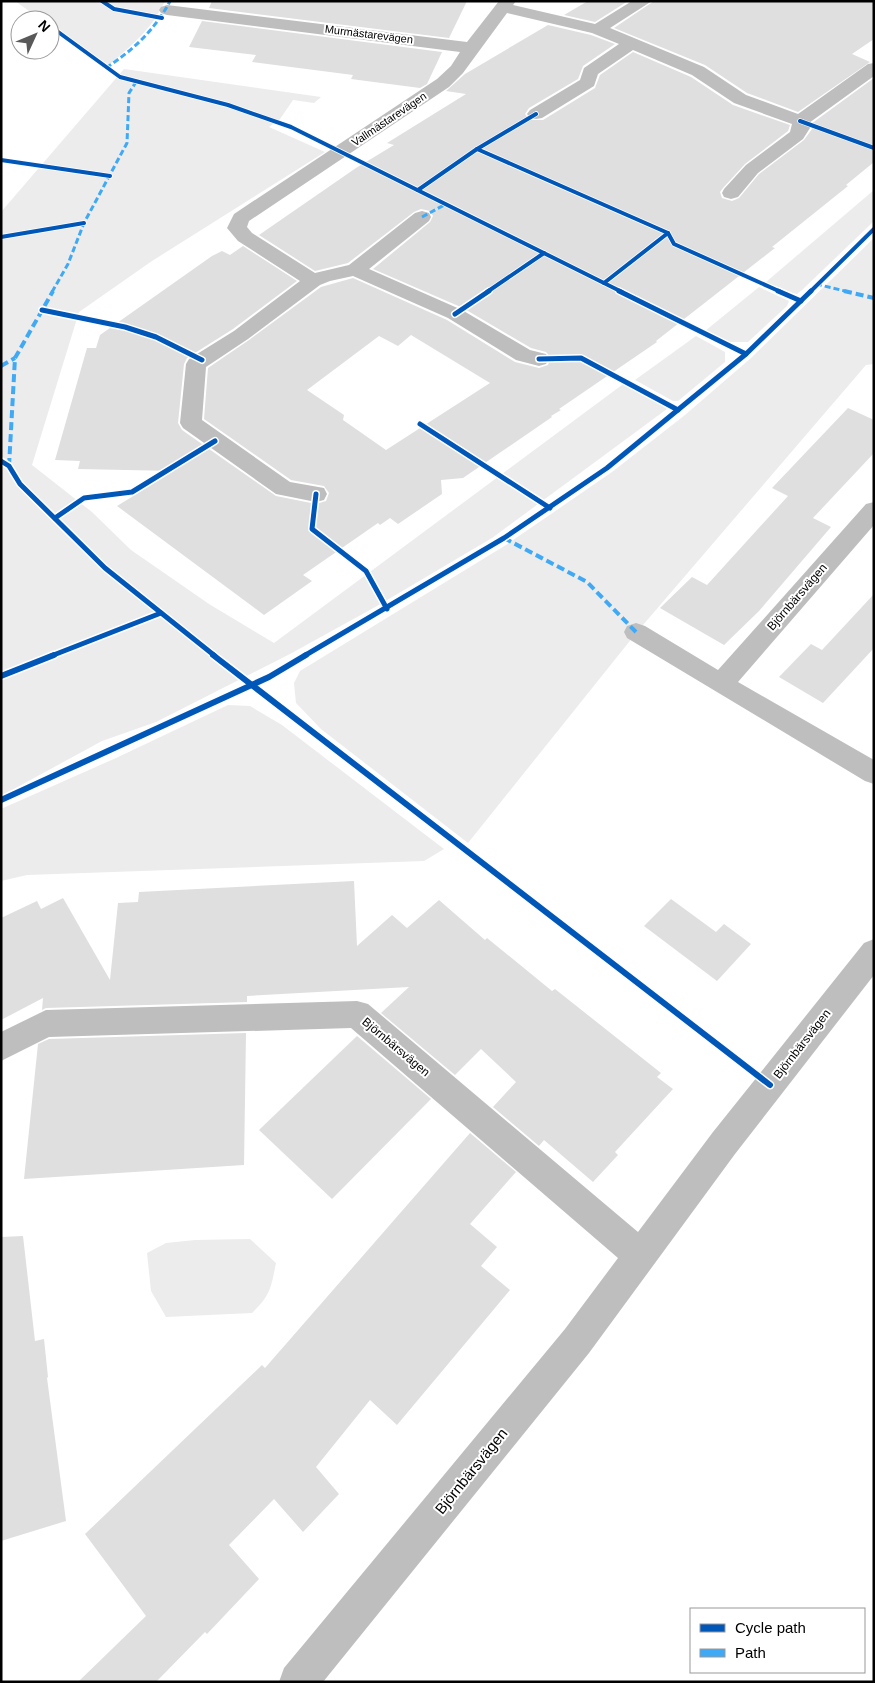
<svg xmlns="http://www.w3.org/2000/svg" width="875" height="1683" font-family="Arial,sans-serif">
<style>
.green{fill:#ececec}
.building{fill:#dfdfdf;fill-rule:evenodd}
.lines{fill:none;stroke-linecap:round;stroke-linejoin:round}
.street{fill:#bebebe;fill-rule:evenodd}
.quiet-far1{stroke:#3fa9f5;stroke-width:3;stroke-dasharray:6 3;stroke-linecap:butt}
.quiet{stroke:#3fa9f5;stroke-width:4;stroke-dasharray:8 4;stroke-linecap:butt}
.cycleway-far2-casing{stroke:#fff;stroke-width:5.5}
.cycleway-far1-casing{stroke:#fff;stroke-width:8}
.cycleway-casing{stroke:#fff;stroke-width:9}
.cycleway-far2{stroke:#0057b8;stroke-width:4}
.cycleway-far1{stroke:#0057b8;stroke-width:5}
.cycleway{stroke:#0057b8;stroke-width:6}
.labels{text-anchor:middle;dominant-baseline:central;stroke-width:4;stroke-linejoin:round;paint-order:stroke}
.far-street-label{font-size:11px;fill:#000;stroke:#fff}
.street-label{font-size:12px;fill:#000;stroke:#fff}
.near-street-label{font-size:15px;fill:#000;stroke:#fff}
</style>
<rect width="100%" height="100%" fill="#fff"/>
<g class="green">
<path d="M15 1H165C152 29 132 45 109 65L50 26V20H42Z"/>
<polygon points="124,69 321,97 314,103 293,100 280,119 269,127 325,152 152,261 79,312 32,465 92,512 131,550 209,604 274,643 626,382 667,409 492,538 377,606 290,654 156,722 102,741 1,796 1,212"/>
<polygon points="874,190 874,221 802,290 797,294 792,293 766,282"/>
<polygon points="874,238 874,364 866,365 637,632 468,843 321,729 296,703 294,683 300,671 506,545 612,472 685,415 751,358"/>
<polygon points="759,287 789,301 787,306 748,342 729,342 705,331"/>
<polygon points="696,336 725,352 725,362 678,401 673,401 635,380"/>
<polygon points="228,705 250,706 282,725 444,849 424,861 27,875 1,881 1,809 116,758"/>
<path d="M250 1239 276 1263C271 1287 271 1295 252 1313L166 1317 151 1291 147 1253 166 1243 195 1240Z"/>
</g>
<g class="building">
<polygon points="212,1 467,1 449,38 209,8"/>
<polygon points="588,1 628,1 595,22 564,15"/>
<polygon points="654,1 874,1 874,39 852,54 870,62 798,112 747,93 705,65 614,28"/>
<polygon points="202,21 442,52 427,84 420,88 351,79 353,75 252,62 256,55 189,47"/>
<path d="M548 25 591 35 615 44 583 66 578 79 529 108 525 114 530 120H543L595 88 600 75 633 52 691 77 733 105 790 125 788 131 745 164 723 188 720 192 722 198 732 201 739 198 759 174 804 140 812 129 811 124 874 78V162L846 185 848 186 772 247 775 248 656 341 657 342 559 409 561 410 551 416 552 417 463 478 441 480 442 494 398 524 390 518 380 525 378 523 303 575 312 581 264 615 117 506 174 471 78 469 80 461 55 460 87 348H96L100 335 212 256 222 251 230 255 243 246 297 281 233 329 187 358 184 364 178 423 182 430 276 496 316 504 326 501 329 493 324 486 291 480 204 419 208 368 249 340 321 287 353 278 447 320 515 362 539 368 548 365 551 358 546 352 531 348 463 308 373 269 430 222 433 216 430 211 421 209 414 212 348 263 315 271 259 235 356 168 394 145 387 143 466 94 446 91 465 74ZM411 335 490 383 386 450 343 420 344 415 307 390 379 336 398 346Z"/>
<polygon points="848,408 874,420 874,453 813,518 831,527 759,611 724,645 660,608 692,577 707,585 788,496 772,488"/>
<polygon points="874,594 874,648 823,703 779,677 811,644 822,650"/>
<polygon points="354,881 357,946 392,915 407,928 439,900 485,940 487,938 552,991 555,989 661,1073 657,1077 673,1089 615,1152 618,1155 593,1182 544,1140 539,1146 493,1107 516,1082 481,1049 455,1075 381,1013 409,987 247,996 247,1002 46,1008 42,1010 43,998 1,1020 1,918 37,901 41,909 63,898 110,980 118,903 138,902 139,892"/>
<polygon points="671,899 716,932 724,924 751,944 717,981 644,926"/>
<polygon points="246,1033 244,1165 24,1179 38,1044 49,1039"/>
<polygon points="357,1036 431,1099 332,1199 259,1130"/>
<polygon points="470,1133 516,1172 470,1224 497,1247 481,1266 510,1290 397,1425 370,1400 316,1467 339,1494 303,1532 274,1499 229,1545 259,1579 207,1634 205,1632 156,1682 78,1682 146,1616 85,1534 262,1365 265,1368"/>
<polygon points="23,1236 35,1341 44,1339 48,1377 47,1378 66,1521 1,1541 1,1237"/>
</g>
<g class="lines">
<g class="street">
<polygon points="499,1 516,1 513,5 595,24 632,1 652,1 610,28 704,67 746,95 798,114 868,64 874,63 874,76 809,123 810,128 803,139 758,173 738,197 731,199 724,197 722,193 724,189 746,165 790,132 792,124 734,103 692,75 633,50 598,74 594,86 542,118 536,119 530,118 527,114 530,110 580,80 584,68 619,44 592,33 507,13 463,73 449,87 249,221 247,227 252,233 315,273 349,265 415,213 422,211 429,213 431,217 429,221 369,269 462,310 530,350 546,354 549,359 546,364 539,366 516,360 448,318 353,276 330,281 320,285 248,339 206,367 202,420 290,482 324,488 327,494 324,500 316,502 276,494 183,428 180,423 186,364 189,359 234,331 300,281 238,241 227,228 234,214 437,79 451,66 460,52 167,15 161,13 159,10 161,7 167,5 467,42"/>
<polygon points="874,502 874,525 738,682 874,760 874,784 865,781 627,638 624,632 627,626 636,623 645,626 718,670 866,504"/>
<polygon points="874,939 874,975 735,1154 589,1353 323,1682 279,1682 284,1668 565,1329 618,1258 351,1028 49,1037 1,1061 1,1032 46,1010 357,1001 368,1004 638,1232 713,1132 864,943"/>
</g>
<g class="quiet-far1">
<path d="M106 68C133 50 155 30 170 1"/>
<polyline points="422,217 446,204"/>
<polyline points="816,284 849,292"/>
<polyline points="52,292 68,264 84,223 127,143 129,93 136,82 139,83"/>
</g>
<g class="quiet">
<polyline points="844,291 874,298"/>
<polyline points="1,366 15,358"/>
<polyline points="9,466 15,358 53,291"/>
<polyline points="504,538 587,582 636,632"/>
</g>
<defs>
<g id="cycleway-far2">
<polyline points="102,1 114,9 162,18"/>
<polyline points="50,26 120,77 228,105 291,127 622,292"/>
<polyline points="800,121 874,148"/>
<polyline points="477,149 668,233 674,244 781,292"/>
<polyline points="1,160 110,176"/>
<polyline points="418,190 477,149 536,114"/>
<polyline points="1,237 84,223"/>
<polyline points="604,283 668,233"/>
<polyline points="487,292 544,253"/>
<polyline points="810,292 874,229"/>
</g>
<g id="cycleway-far1">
<polyline points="619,291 746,354"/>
<polyline points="778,291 801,301"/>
<polyline points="42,310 125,327 156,337 202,360"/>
<polyline points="455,314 489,291"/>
<polyline points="539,359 581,358 678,410"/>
<polyline points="420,424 550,508"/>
<polyline points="1,461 9,466 20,484 105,568 215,656"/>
<polyline points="316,494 312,529 366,571 387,609"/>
<polyline points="55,518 84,498 132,492 215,441"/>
<polyline points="51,656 161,613"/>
<polyline points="304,656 504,538 607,468 746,354 811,291"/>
</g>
<g id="cycleway">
<polyline points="213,655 770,1085"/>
<polyline points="1,676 54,655"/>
<polyline points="1,800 269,677 306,655"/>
</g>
</defs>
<use href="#cycleway-far2" class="cycleway-far2-casing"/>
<use href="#cycleway-far1" class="cycleway-far1-casing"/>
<use href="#cycleway" class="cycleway-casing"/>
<use href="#cycleway-far2" class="cycleway-far2"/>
<use href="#cycleway-far1" class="cycleway-far1"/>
<use href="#cycleway" class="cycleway"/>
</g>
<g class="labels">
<g class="far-street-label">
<text transform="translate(369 34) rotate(7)">Murmästarevägen</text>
<text transform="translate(389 119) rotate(-34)">Vallmästarevägen</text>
</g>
<g class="street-label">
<text transform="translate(797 597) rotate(-49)">Björnbärsvägen</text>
<text transform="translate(802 1044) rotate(-52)">Björnbärsvägen</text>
<text transform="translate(396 1047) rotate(40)">Björnbärsvägen</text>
</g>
<g class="near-street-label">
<text transform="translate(471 1471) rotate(-51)">Björnbärsvägen</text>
</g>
</g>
<rect width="875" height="1683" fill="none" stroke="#000000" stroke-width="5"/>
<rect x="690" y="1608" width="175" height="65" fill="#ffffff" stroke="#999999"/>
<rect x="700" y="1624" width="25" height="8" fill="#0057b8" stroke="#999999"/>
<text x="735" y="1633" font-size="15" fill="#000000">Cycle path</text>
<rect x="700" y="1649" width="25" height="8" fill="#3fa9f5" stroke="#999999"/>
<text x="735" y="1658" font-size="15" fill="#000000">Path</text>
<g transform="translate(35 35) rotate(46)"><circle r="24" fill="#ffffff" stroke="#999999"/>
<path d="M0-4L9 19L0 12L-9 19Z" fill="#595959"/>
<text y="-8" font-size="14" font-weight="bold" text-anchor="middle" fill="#000000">N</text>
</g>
</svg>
